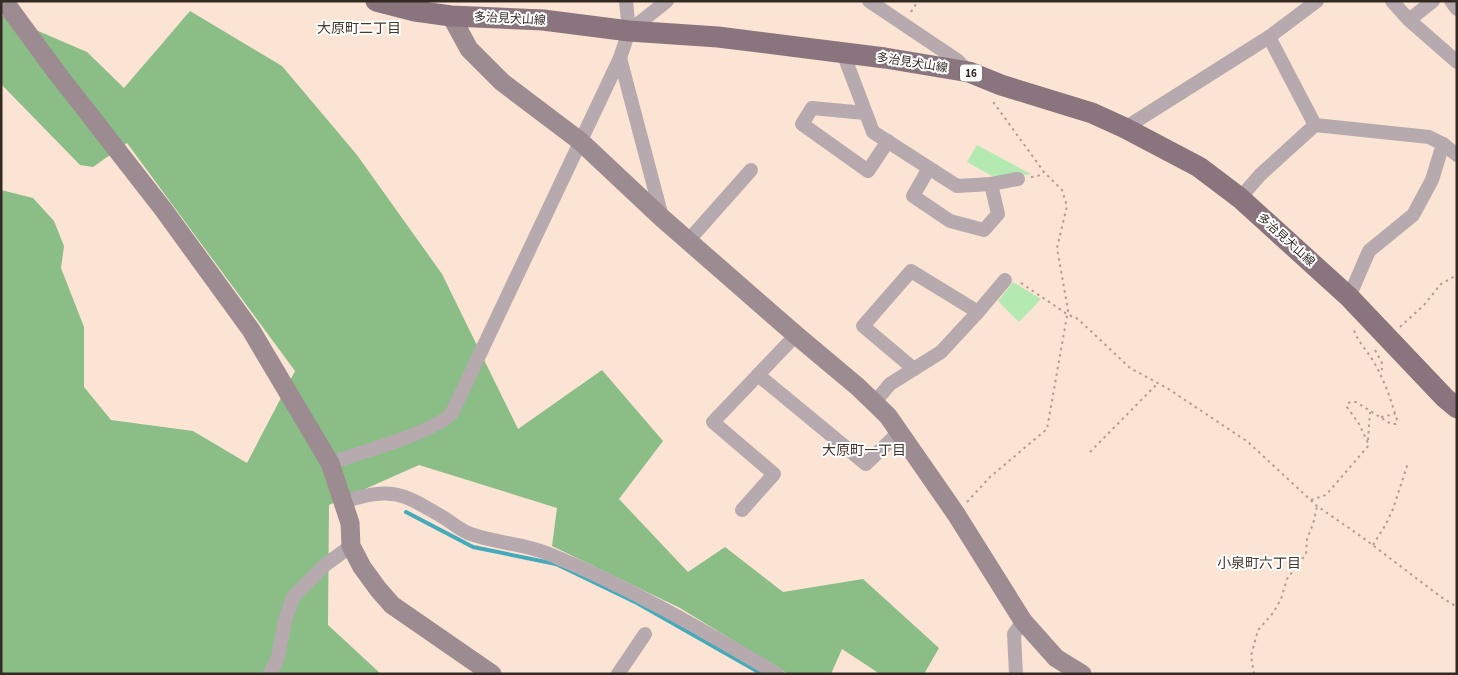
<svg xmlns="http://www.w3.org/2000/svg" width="1458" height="675" font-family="'Source Sans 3','Noto Sans JP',sans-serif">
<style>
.green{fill:#b5e9b2}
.forest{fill:#8abe86}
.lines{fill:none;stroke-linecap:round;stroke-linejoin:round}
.stream{stroke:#45abbb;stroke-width:4}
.path{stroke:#b19e92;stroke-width:2;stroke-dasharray:2.5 4;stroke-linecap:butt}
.street{stroke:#b6aaaf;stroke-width:14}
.secondary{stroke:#9d8b92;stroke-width:19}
.primary{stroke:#8a757e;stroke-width:21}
.labels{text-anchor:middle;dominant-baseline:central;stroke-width:4;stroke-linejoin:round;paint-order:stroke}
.shield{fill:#fff;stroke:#716a66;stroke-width:1}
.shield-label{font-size:11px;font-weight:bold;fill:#342a24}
.street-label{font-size:12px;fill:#342a24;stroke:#fff}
.neighbourhood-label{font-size:14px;fill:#483629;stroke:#fff}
</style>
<rect width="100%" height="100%" fill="#fce4d4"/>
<g class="green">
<polygon points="977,145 1031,174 999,180 967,162"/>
<polygon points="1013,282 1041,299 1019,322 998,301"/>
</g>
<polygon class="forest" points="190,11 282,66 357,155 442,274 518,429 602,370 663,441 619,499 688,572 725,547 783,592 863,579 939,648 924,674 880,674 842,649 831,674 788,674 680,608 552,546 557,508 419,465 329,505 328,625 381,674 1,674 1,190 33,198 54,221 64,246 61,268 84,327 84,387 111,420 193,431 247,463 295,371 127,143 93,167 80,165 1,84 1,15 87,52 124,88"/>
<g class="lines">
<polyline class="stream" points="406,512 473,547 556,564 637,603 762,674"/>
<g class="path">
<polyline points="911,12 918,1"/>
<polyline points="1031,177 1038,176 1044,172"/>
<polyline points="1021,283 1067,314 1078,319 1130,368 1167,388 1248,442 1317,506 1362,537 1441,597 1457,607"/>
<polyline points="1400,327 1424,305 1441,284 1457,275"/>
<path d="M1375 350C1379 358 1386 365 1380 373"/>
<polyline points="1381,417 1395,414"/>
<polyline points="1368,440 1370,412"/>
<polyline points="1090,452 1158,383"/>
<path d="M1311 500 1326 495 1369 445 1359 424 1347 407 1348 403 1351 402H1356L1391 424H1396L1397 420C1391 400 1385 382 1375 364 1368 351 1357 342 1353 327"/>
<polyline points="967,502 990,477 1047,429 1068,310 1057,248 1067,206 1062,190 1044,172 991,99"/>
<polyline points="1373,545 1386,524 1393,509 1408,463"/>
<polyline points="1254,674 1251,656 1258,630 1273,613 1281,599 1287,579 1306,554 1307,539 1313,524 1317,507"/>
</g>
<g class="street">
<polyline points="869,1 957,60 968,71"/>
<polyline points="1392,1 1409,20 1457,62"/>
<polyline points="1451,1 1457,9"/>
<polyline points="1409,20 1433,1"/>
<polyline points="629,31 667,1"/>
<polyline points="1269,37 1315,125"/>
<polyline points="843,53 873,132 957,186 991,184 1018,179"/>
<polyline points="620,58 662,217"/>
<polyline points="865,113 812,108 802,124 868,171 888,141"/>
<polyline points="1125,128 1269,37 1317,1"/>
<polyline points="929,168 913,196 950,221 984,230 998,214 991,184"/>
<polyline points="1240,198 1260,175 1315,125 1429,137 1443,144 1457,155"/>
<polyline points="688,241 751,170"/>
<polyline points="1349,297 1369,251 1413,215 1432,180 1443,144"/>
<polyline points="914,369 863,326 911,271 978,312"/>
<polyline points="758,375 866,464 899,432"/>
<polyline points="874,403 890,384 941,352 978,312 1005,280"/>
<path d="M330 463C359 453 433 433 452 413L620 58 629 31 626 1"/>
<path d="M343 502C394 486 402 493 446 519 453 524 461 530 468 533 493 543 524 543 549 554 629 587 703 630 777 674"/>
<polyline points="742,510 774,474 713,422 796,335"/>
<polyline points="270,674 278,657 285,621 293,597 325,565 351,546"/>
<polyline points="618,674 645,634"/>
<polyline points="1016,674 1014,634 1023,621"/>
</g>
<g class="secondary">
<polyline points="4,1 57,73 163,209 251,330 330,463 350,523 351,546 362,567 378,589 392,605 492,674"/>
<polyline points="451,16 469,49 502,82 580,141 662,218 796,335 858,387 888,416 956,514 1023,621 1056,658 1082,674"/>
</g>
<polyline class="primary" points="376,1 415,11 451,16 543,20 629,31 718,37 885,58 969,72 1001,85 1092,113 1125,128 1199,167 1240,198 1349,297 1445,398 1457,408"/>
</g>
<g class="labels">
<rect class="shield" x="960" y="64.5" width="22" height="17" rx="4"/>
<g class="shield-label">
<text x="971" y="73">16</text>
</g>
<g class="street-label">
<text transform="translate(510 19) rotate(3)">多治見犬山線</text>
<text transform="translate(912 63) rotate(9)">多治見犬山線</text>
<text transform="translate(1286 240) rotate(42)">多治見犬山線</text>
</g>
<g class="neighbourhood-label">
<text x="359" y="29">大原町二丁目</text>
<text x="864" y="451">大原町一丁目</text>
<text x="1259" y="564">小泉町六丁目</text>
</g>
</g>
<rect width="1458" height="675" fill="none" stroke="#342a24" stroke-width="5"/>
</svg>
